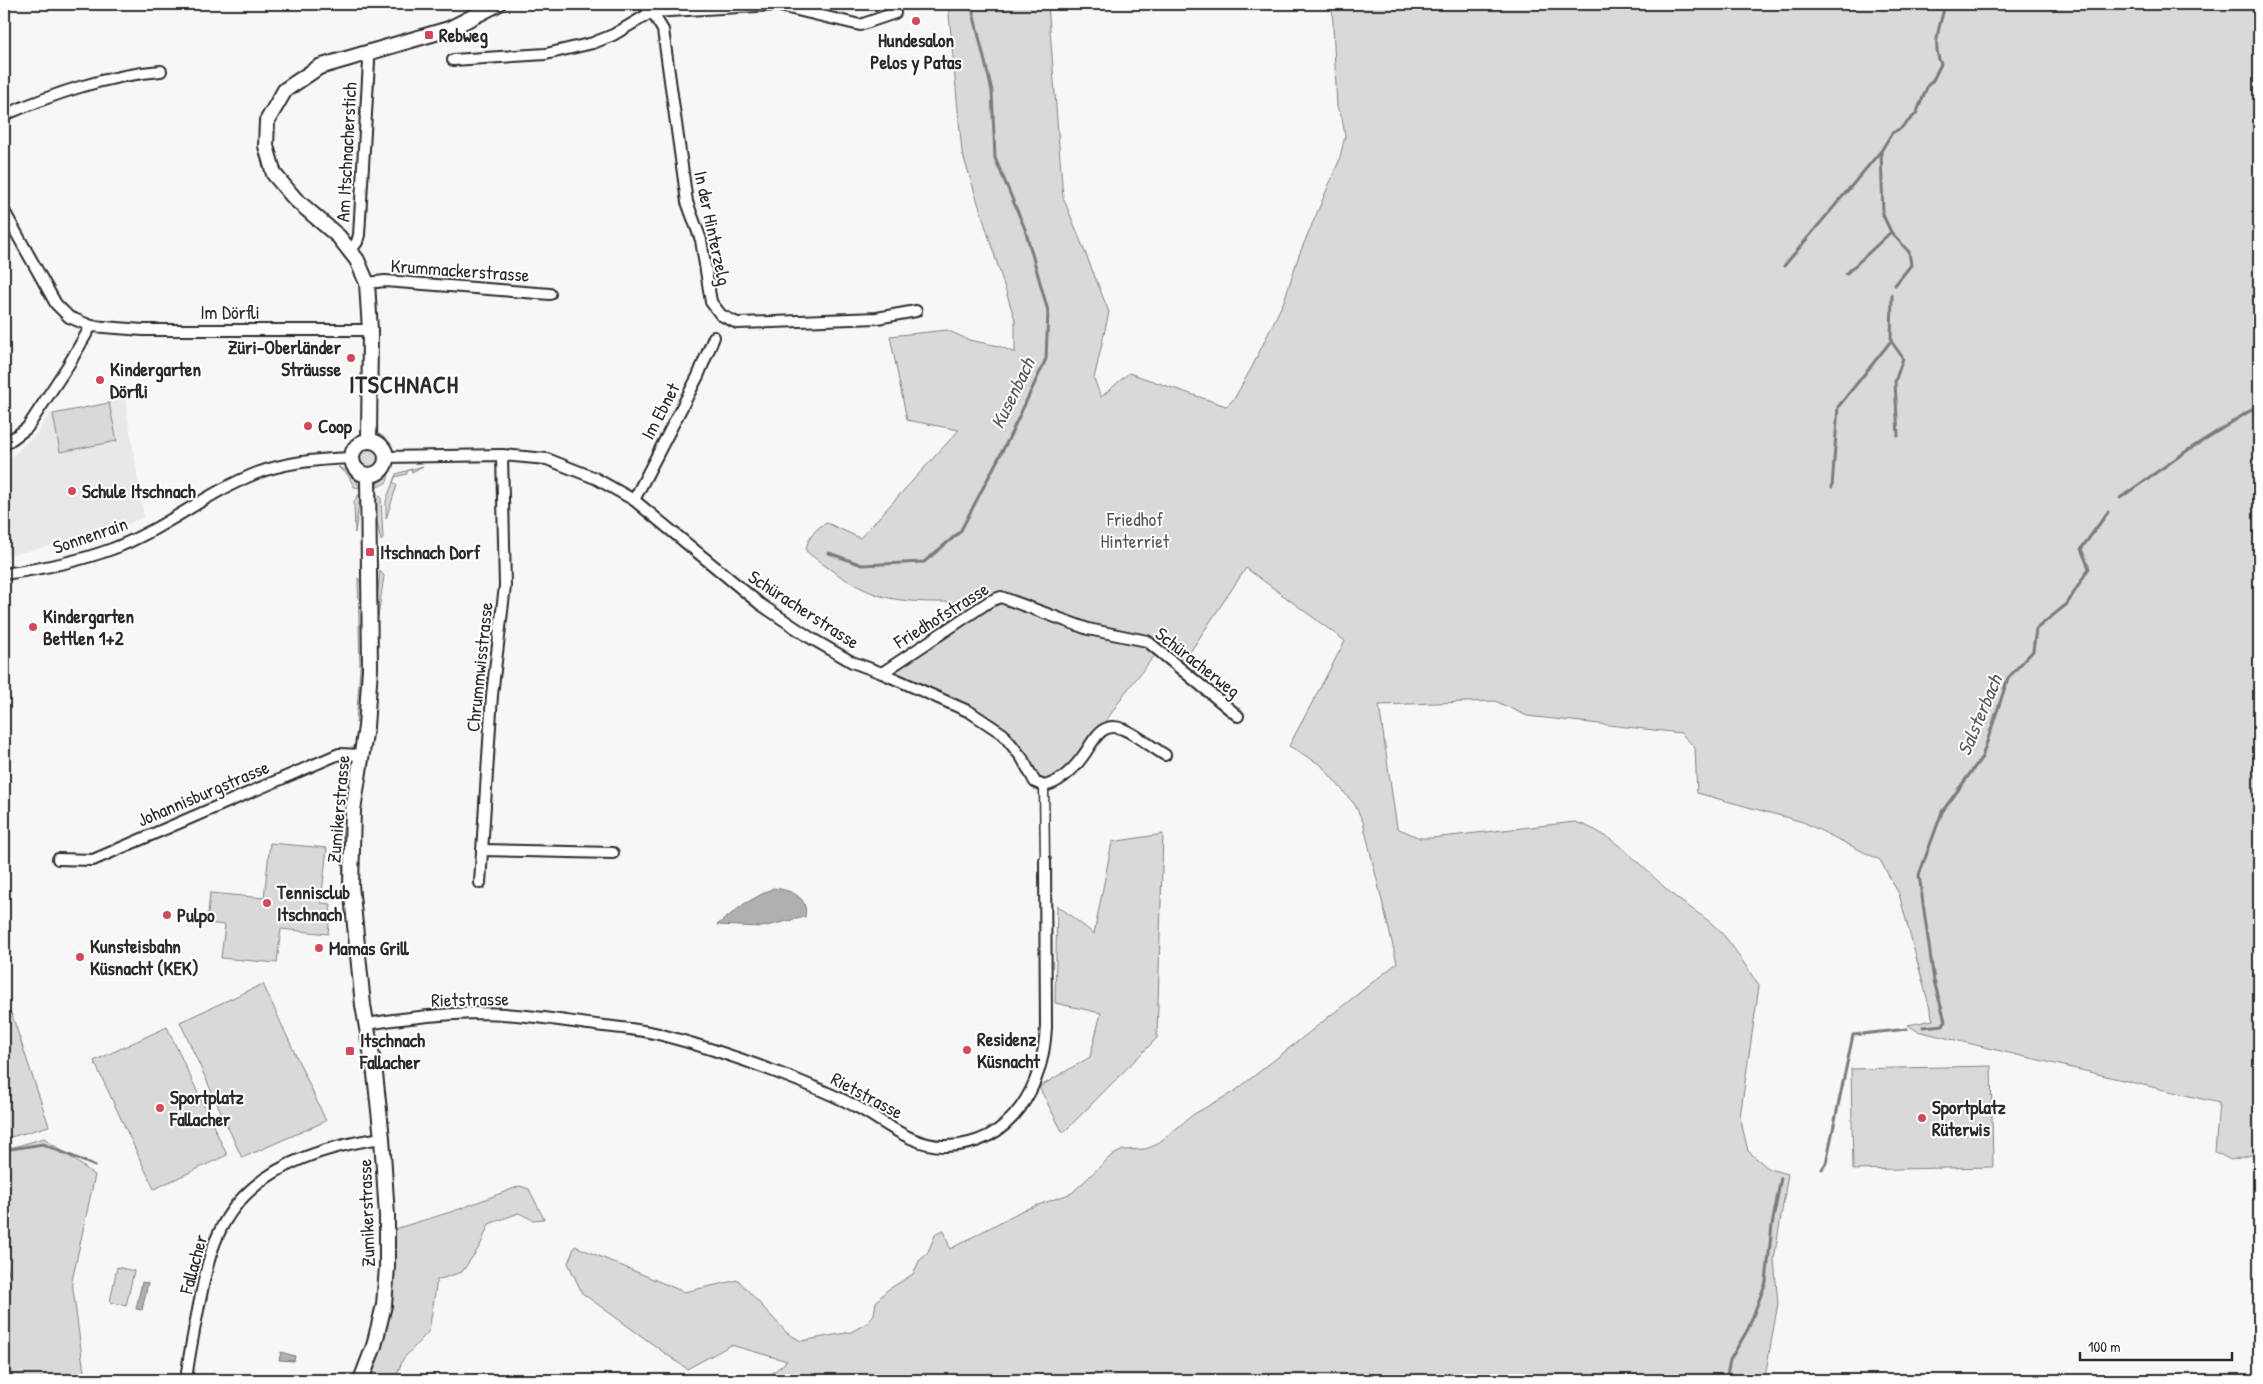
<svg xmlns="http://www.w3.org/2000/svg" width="2263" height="1384" font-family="'Patrick Hand',sans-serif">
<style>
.built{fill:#e8e8e8}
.green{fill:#d9d9d9;stroke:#828282}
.water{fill:#b0b0b0;stroke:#7b7b7b}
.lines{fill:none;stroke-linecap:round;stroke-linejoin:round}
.stream{stroke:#7b7b7b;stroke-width:3}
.pedestrian-casing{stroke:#2b2b2b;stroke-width:11}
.minor-casing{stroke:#2b2b2b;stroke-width:14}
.secondary-casing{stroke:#2b2b2b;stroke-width:18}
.pedestrian{stroke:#fff;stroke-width:8}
.minor{stroke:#fff;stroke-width:10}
.secondary{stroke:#fff;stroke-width:14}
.poi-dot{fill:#d1495b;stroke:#fff;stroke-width:2}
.labels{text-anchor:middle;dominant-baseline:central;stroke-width:4;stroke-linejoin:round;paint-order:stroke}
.poi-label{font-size:19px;font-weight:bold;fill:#2b2b2b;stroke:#fff;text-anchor:start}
.street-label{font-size:19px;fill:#2b2b2b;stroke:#fff}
.park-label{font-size:19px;fill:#565656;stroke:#fff}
.water-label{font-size:20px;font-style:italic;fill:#5a5a5a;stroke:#fff}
.district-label{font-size:24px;font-weight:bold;letter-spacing:1px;fill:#2b2b2b;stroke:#fff}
</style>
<rect width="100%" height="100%" fill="#f7f7f7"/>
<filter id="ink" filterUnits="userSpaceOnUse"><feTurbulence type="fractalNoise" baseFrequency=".02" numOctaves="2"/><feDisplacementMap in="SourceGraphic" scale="10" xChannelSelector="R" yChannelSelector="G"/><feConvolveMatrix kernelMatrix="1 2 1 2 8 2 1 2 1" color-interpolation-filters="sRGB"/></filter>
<g filter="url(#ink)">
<polygon class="built" points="125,399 144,517 111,531 7,556 4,545 5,463 39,431 49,414"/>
<g class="green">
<path d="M948 4H1048L1063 197 1109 312 1094 379 1101 397 1129 373 1226 406 1234 399 1252 367 1284 301 1299 255 1339 161 1345 136 1342 118 1337 107 1332 4H2259V1153L2231 1160 2215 1152 2219 1103 1917 1031 1908 1025 1933 1020 1899 894 1880 860 1803 822 1697 793 1695 748 1681 733 1527 716 1495 701 1379 705 1397 828 1420 838H1432L1575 822C1616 834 1642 868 1673 895 1691 910 1711 919 1726 938 1738 953 1748 970 1759 986L1740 1117 1748 1151 1769 1169 1788 1174 1774 1259 1778 1303 1765 1377 1762 1380H764L787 1361 731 1345 687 1369 582 1293 568 1263 575 1246 684 1292 738 1280 787 1333 801 1341 851 1332 869 1322 874 1314 876 1302 886 1291 913 1274 919 1261 927 1254 936 1233 944 1230 950 1249 1021 1211 1072 1193 1111 1156 1123 1150 1145 1149 1156 1145 1194 1114 1235 1091 1397 963 1363 822 1355 805 1321 765 1289 746 1345 641 1246 568 1180 667 1159 650 1124 694 1083 756 1044 786 1003 734 882 673 965 617 958 615 959 602C935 602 901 603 878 595 852 586 827 568 806 551 806 540 817 526 827 523L860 538 959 430 907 420 890 336 947 330 969 340 999 346 1015 353V320L962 152Z"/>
<polygon points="109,403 117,441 60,452 53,414"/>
<circle cx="369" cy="457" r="11"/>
<polygon points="423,466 412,472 411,469 407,471 407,474 395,477 393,482 397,485 386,519 386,501 396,474"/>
<polygon points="338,467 352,473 360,488 354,487 348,475"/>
<polygon points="390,469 387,482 376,488 380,478"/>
<polygon points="376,494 381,497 383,539 381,541 376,517"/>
<polygon points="358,495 360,495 355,533 354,502"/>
<polygon points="380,571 384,576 378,617 375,619"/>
<path d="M358 578C369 589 361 702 359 723H356L360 669Z"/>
<polygon points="349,767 344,845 345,882 352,941 349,945 341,851"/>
<polygon points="1163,834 1157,1038 1063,1133 1039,1087 1090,1057 1101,1013 1055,1003 1057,905 1094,934 1112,842"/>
<polygon points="270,843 327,848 321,903 331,904 328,934 281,929 277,963 221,958 225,925 207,923 210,893 264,898"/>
<polygon points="263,984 326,1121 242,1158 180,1022"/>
<polygon points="4,1004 12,1015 49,1126 4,1139"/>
<polygon points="167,1027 227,1155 154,1189 94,1061"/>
<polygon points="1991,1066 1993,1167 1853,1170 1851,1069"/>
<polygon points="44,1138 95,1175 72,1281 85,1380 4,1380 4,1150"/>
<polygon points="520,1186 529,1189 544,1219 533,1220 519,1213 489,1224 480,1246 462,1272 437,1280 429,1331 403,1359 395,1380 361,1380 374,1346 388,1231 454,1211"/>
<polygon points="117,1267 134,1271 126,1306 110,1302"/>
</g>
<g class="water">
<path d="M773 888C793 890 809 898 805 917L762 927 717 925 744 904Z"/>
<polygon points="142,1282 148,1283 142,1310 136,1309"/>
<polygon points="281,1352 295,1356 294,1361 279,1360"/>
</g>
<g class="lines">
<g class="stream">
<polyline points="1784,266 1880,152"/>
<polyline points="1846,274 1891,232"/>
<path d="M1895 285 1911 265 1909 252 1891 232 1883 215 1881 151 1892 133 1901 128 1916 114 1928 85 1932 82 1941 64C1932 45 1939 28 1944 9"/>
<polyline points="1891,341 1903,358 1895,382 1898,436"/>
<polyline points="1832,487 1838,407 1891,341 1892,295"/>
<polyline points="2120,498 2188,450 2259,405"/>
<polyline points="829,553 862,565 924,562 960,532 1008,440 1046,359 1048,311 1025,229 995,158 992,91 971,4"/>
<polyline points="1923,1027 1943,1025 1945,1021 1934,981 1919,875 1942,812 1982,757 2008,678 2033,651 2036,629 2067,604 2089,568 2081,549 2108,512"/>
<polyline points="4,1150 43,1144 95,1166"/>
<polyline points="1822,1169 1826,1163 1853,1035 1907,1029"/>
<polyline points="4,1260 8,1273"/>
<polyline points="1723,1380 1727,1375 1730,1360 1748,1329 1766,1282 1772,1225 1781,1178"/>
</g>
<defs>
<polyline id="pedestrian" points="1044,786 1045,860"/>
<g id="minor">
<polyline points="643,4 652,12 663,30 687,202 701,240 711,302 721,315 737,323 773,322 877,318 916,311"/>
<polyline points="453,60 546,54 593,43 613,35 652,12 776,5 860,25 895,13"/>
<path d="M4 115C54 94 107 75 161 71"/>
<polyline points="4,211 56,304 69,317 91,326 143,330 370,330"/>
<polyline points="351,250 357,242 359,235 369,62 367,53"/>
<polyline points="367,283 385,281 550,294"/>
<polyline points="4,445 27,428 69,364 91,326"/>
<path d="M386 457 502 455 547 459 595 478 634 500 760 604 809 637 852 662 882 673 970 712 1003 734 1022 758 1035 782 1044 786C1061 782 1073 770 1083 756 1093 743 1100 720 1123 729 1137 735 1152 747 1165 755"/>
<polyline points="634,500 698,376 714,337"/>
<path d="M4 574C40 569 77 562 112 549 163 530 206 493 257 473 286 462 320 459 351 458"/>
<polyline points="882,673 990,601 1001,597 1088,629 1147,641 1238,716"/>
<polyline points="482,850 613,853"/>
<polyline points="58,859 93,860 339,754 361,755"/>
<polyline points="480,883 492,695 505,586 502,455"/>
<path d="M367 1024C403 1018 440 1014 476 1013 516 1013 557 1020 596 1025 618 1028 641 1029 662 1035 708 1047 754 1063 799 1081 819 1089 840 1098 859 1108 886 1123 915 1148 947 1146 1013 1144 1043 1086 1046 1027L1045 860"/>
<path d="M186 1380C189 1355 194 1330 199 1305 204 1281 208 1257 218 1235 246 1170 318 1147 382 1138"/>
</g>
<g id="secondary">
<polyline points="369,440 370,330 367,283 357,260 339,237 295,199 274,174 266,146 267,121 285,90 319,67 449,29 498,4"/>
<circle cx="369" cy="458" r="17"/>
<polyline points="361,1380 374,1346 384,1305 387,1267 387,1216 382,1138 375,1074 363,1005 351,885 353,810 366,727 370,668 368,475"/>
</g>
</defs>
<use href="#pedestrian" class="pedestrian-casing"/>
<use href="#minor" class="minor-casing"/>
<use href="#secondary" class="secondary-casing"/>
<use href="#pedestrian" class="pedestrian"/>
<use href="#minor" class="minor"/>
<use href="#secondary" class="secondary"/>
</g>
</g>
<g class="poi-dot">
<circle cx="916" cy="21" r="5"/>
<rect x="424" y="30" width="10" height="10" rx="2.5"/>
<circle cx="351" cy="358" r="5"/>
<circle cx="100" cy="380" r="5"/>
<circle cx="308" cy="426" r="5"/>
<circle cx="72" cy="491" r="5"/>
<rect x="365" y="547" width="10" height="10" rx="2.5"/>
<circle cx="33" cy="627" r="5"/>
<circle cx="267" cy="903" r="5"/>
<circle cx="167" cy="915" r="5"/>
<circle cx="319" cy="948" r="5"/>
<circle cx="80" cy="957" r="5"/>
<circle cx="967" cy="1050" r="5"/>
<rect x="345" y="1046" width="10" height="10" rx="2.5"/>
<circle cx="160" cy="1108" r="5"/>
<circle cx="1922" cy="1118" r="5"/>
</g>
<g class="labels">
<g class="poi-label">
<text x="439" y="35">Rebweg</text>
<text x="916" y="40" text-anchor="middle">Hundesalon<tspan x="916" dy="22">Pelos y Patas</tspan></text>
<text x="341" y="347" text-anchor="end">Züri-Oberländer<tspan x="341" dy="22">Sträusse</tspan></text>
<text x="110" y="369">Kindergarten<tspan x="110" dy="22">Dörfli</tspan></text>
<text x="318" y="426">Coop</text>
<text x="82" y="491">Schule Itschnach</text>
<text x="380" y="552">Itschnach Dorf</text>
<text x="43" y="616">Kindergarten<tspan x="43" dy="22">Bettlen 1+2</tspan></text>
<text x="277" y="892">Tennisclub<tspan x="277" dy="22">Itschnach</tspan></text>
<text x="177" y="915">Pulpo</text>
<text x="90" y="946">Kunsteisbahn<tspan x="90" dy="22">Küsnacht (KEK)</tspan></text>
<text x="329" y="948">Mamas Grill</text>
<text x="977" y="1039">Residenz<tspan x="977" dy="22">Küsnacht</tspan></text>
<text x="360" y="1040">Itschnach<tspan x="360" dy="22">Fallacher</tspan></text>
<text x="170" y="1097">Sportplatz<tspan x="170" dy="22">Fallacher</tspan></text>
<text x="1932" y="1107">Sportplatz<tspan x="1932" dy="22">Rüterwis</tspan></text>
</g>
<g class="street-label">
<text transform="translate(346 152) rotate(-87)">Am Itschnacherstich</text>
<text transform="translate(713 228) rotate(78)">In der Hinterzelg</text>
<text transform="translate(460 270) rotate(4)">Krummackerstrasse</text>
<text x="230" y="312">Im Dörfli</text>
<text transform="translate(660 411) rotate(-62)">Im Ebnet</text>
<text transform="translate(90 535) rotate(-19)">Sonnenrain</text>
<text transform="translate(804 609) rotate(33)">Schüracherstrasse</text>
<text transform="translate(941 615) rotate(-32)">Friedhofstrasse</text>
<text transform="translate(1198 662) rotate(38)">Schüracherweg</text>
<text transform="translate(479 667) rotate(-84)">Chrummwisstrasse</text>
<text transform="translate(203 793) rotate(-23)">Johannisburgstrasse</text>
<text transform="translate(338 809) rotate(-85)">Zumikerstrasse</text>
<text transform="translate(470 999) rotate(-1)">Rietstrasse</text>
<text transform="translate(867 1095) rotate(28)">Rietstrasse</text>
<text transform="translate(366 1213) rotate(-92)">Zumikerstrasse</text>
<text transform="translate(193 1264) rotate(-75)">Fallacher</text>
</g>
<g class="park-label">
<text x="1135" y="519">Friedhof<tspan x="1135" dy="22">Hinterriet</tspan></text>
</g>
<g class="water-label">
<text transform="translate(1012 393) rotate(-64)">Kusenbach</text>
<text transform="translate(1979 715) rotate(-67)">Salsterbach</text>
</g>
<g class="district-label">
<text x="404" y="384">ITSCHNACH</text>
</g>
</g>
<rect width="2263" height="1384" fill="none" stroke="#fff" stroke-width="20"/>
<rect x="10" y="10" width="2243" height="1364" fill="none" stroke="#2b2b2b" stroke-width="2" filter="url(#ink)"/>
<path d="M2080 1352v8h152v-8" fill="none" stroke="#2b2b2b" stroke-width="2.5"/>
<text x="2088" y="1352" font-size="15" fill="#2b2b2b" stroke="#ffffff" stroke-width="4" paint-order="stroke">100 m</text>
</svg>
